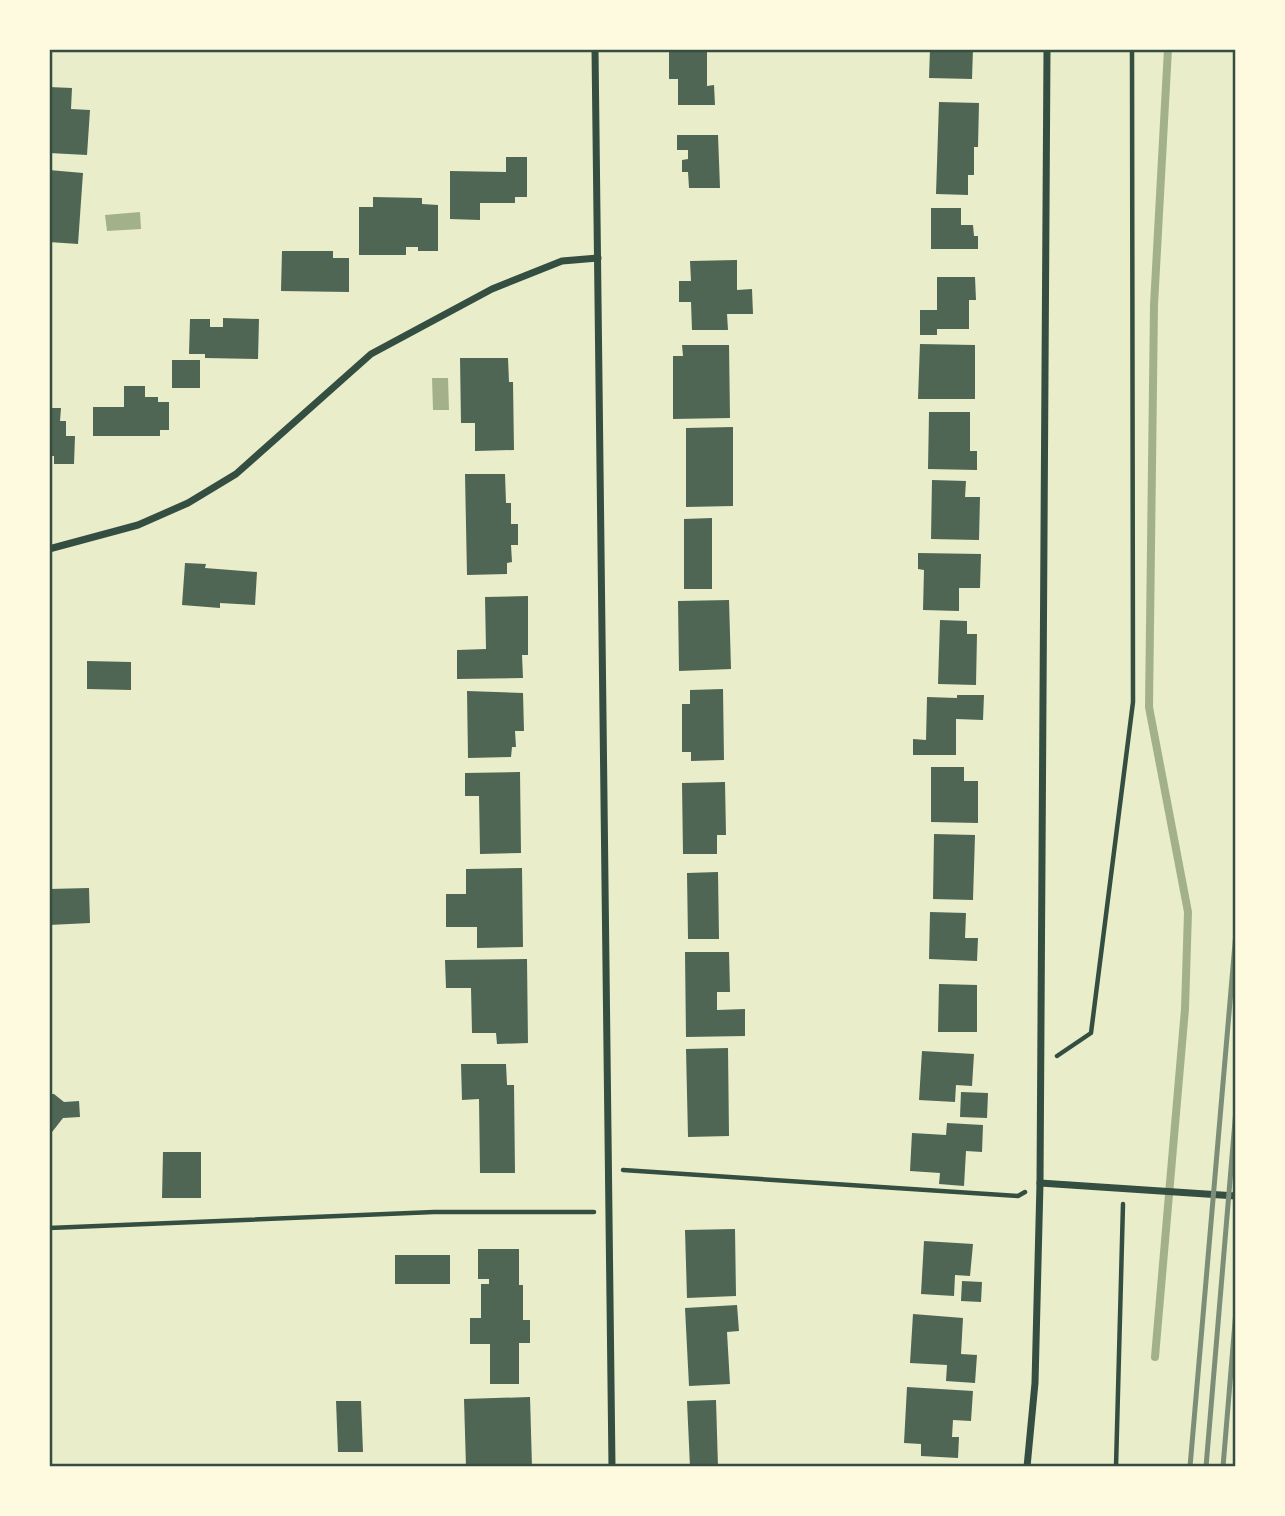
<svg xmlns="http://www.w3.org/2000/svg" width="1285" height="1516" font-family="'Nunito Sans',sans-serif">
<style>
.water{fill:#a3b18a}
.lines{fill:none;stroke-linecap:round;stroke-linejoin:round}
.stream{stroke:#a3b18a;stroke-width:8}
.building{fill:#4f6655}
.path{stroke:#344e41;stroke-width:4.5}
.minor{stroke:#344e41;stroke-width:7}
.rail{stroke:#7c8e77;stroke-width:5}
.neatline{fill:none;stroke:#344e41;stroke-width:2.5}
</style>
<rect width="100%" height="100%" fill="#e9edc9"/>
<g class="water">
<polygon points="140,212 141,229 107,231 105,215"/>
<polygon points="432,378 448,378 449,410 433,410"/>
</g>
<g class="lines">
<polyline class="stream" points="1155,1357 1185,1009 1188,912 1149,707 1154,305 1168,49"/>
</g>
<g class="building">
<polygon points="669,49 707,49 707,86 714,85 715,105 678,105 678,79 669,79"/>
<polygon points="930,49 973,49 972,79 929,78"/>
<polygon points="49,87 72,88 71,109 90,110 87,155 49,153"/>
<polygon points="939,102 979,103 978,147 974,147 974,175 968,175 968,195 936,194"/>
<polygon points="677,135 718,135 720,188 689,188 688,172 682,172 682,160 688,159 688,150 677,150"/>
<polygon points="506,157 527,157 527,197 515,197 515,203 480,203 480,220 450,219 450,171 506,172"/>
<polygon points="49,170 83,173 78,244 49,242"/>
<polygon points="373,197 422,198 422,204 438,205 438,251 418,251 418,247 406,247 406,255 359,255 359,207 373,207"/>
<polygon points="931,208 961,208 961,225 973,225 974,236 978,236 978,249 931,249"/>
<polygon points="282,251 333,251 333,258 349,258 349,292 281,291"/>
<polygon points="737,260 737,290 752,289 753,314 727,314 728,330 692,330 691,302 679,302 679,281 691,281 690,261"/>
<polygon points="937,277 975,277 976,300 969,300 969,329 937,329 937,335 920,335 920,310 937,310"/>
<polygon points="223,318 259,319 258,359 205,358 205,354 189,354 190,319 210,319 210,327 223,327"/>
<polygon points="920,344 975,345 975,399 918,399"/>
<polygon points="682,345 729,345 730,418 673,419 673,356 683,356"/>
<polygon points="460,358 508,358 509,382 513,382 514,450 475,451 475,423 461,423"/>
<rect x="172" y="360" width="28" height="28"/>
<polygon points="124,386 145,386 145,397 158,397 158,402 169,402 169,430 160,430 160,436 93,436 93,407 124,407"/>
<polygon points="49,408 61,408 60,421 66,421 66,436 75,436 74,464 54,464 54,456 49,456"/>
<polygon points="929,412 970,412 970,451 977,451 977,470 928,469"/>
<polygon points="733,427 733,506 686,507 686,428"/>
<polygon points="465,474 505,474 506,503 511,503 511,524 518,524 518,545 511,545 512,562 507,563 507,574 467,575"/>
<polygon points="932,480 966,481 965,497 980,497 979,540 931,539"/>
<polygon points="712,518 712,589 684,589 684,519"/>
<polygon points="918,553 981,554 980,588 959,588 959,611 923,610 924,570 918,569"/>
<polygon points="185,563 206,564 205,568 257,572 255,605 220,603 220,608 182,605"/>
<polygon points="528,596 528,655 522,655 523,678 457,679 457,650 486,649 485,597"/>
<polygon points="729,600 731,669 679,671 678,601"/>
<polygon points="940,620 967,621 967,634 977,634 976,685 938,684"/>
<polygon points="87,661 131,662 131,690 87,689"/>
<polygon points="723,689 724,760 691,761 691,752 682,752 682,704 690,704 690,690"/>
<polygon points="467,691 523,693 524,731 515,731 516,747 512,747 511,757 468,758"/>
<polygon points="957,695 984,695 983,720 956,719 956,755 913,755 913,739 926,740 927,697 957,698"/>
<polygon points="931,767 964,767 964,781 978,781 978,823 931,822"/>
<polygon points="520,772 521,853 480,854 479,796 465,796 465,773"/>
<polygon points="725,782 726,835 717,835 717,854 683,854 682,783"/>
<polygon points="934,834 975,835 973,900 933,899"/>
<polygon points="522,868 523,947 477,948 477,927 446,927 446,894 466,894 466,869"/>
<polygon points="718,872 719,939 688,939 687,873"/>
<polygon points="89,888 90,923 49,925 49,889"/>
<polygon points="930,912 966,913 965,938 978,938 977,961 929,959"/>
<polygon points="685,952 729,952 730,992 717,992 717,1010 745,1009 745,1036 686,1037"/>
<polygon points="527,959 528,1043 497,1044 496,1033 472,1033 471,988 446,988 445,960"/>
<polygon points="939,984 977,985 977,1032 938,1032"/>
<polygon points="728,1048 729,1136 688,1137 686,1049"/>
<polygon points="922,1051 974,1054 972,1086 956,1085 955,1102 919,1100"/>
<polygon points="461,1064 506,1064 507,1085 514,1085 515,1173 480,1173 479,1099 462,1100"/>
<polygon points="961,1092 988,1093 987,1118 960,1117"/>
<polygon points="49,1094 54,1094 64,1102 79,1101 80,1117 63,1118 49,1136"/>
<polygon points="947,1123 983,1125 982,1152 966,1151 964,1186 939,1184 940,1173 910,1171 912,1133 946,1135"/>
<polygon points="163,1152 201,1152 201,1198 162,1198"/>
<polygon points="735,1229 736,1296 687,1298 685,1230"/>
<polygon points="924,1241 973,1244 970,1276 955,1275 954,1296 921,1294"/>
<polygon points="478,1249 519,1249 519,1285 523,1285 523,1320 530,1320 530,1343 519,1343 519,1384 490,1384 490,1344 470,1344 470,1318 481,1318 481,1284 489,1284 489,1279 478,1279"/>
<rect x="395" y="1255" width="55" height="29"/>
<polygon points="962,1281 982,1282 981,1302 961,1301"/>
<polygon points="737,1305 739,1331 727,1332 730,1384 689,1386 685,1308"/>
<polygon points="913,1314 963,1318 961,1354 977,1355 975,1383 946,1381 947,1365 910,1363"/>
<polygon points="907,1387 973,1391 971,1421 953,1420 952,1437 959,1437 958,1458 921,1456 921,1444 904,1443"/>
<polygon points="530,1397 532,1467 466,1467 464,1399"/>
<polygon points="716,1400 718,1467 690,1467 687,1401"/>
<polygon points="336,1401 361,1401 363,1452 338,1452"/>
</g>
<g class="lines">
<g class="path">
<polyline points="1057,1056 1091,1033 1133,702 1132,49"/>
<polyline points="623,1170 1018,1196 1025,1192"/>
<polyline points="49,1228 434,1212 594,1212"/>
<polyline points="1116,1467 1123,1204"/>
</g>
<g class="minor">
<polyline points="595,49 612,1467"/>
<polyline points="49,549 138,525 188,503 236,474 371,354 492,289 562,261 598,258"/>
<polyline points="1040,1183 1236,1196"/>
<polyline points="1027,1467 1035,1383 1040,1183 1047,49"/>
</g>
<g class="rail">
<polyline points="1190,1467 1236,932"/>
<polyline points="1206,1467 1236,1109"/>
<polyline points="1223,1467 1236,1310"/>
</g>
</g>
<rect width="1285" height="1516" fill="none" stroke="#fefae0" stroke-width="102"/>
<rect x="51" y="51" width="1183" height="1414" class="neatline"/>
</svg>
